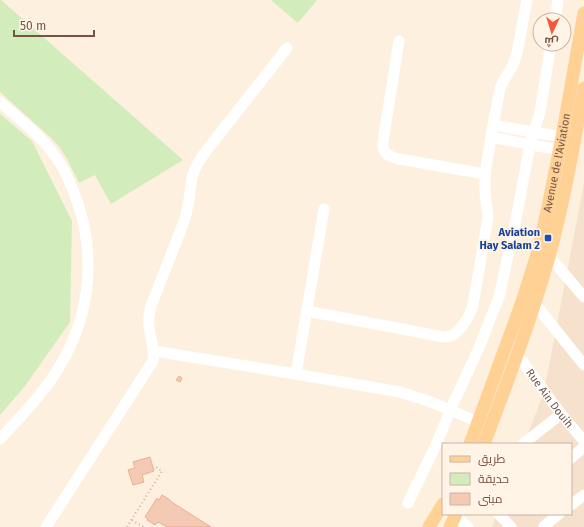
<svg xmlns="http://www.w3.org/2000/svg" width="584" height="527" font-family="'Fira Sans',Cairo,sans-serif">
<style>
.residential{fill:#f6e1cc}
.green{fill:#d2ecbc}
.building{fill:#f5cab4;stroke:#e9af93}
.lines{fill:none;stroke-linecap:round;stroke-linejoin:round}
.path{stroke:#d9ad97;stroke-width:2;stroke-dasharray:1 3;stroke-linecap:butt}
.minor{stroke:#fff;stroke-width:11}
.major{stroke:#ffd194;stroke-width:13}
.transit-dot{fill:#1a4fb4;stroke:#fff4e6;stroke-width:1.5}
.labels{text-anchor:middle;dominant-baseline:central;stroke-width:3.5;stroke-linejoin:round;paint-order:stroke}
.street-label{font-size:11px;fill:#755345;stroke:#fff4e6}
.transit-label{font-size:11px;font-weight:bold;fill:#164399;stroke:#fff4e6;text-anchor:end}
</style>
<rect width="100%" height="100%" fill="#fef0de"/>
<polygon class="residential" points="584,183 584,527 492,527 497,514 571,514 571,444 524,444 544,392"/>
<g class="green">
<polygon points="0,0 1,0 183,160 111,204 95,175 79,183 67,159 60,148 51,138 0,92"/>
<polygon points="271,0 317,0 298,23"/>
<polygon points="0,114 32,141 72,221 70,322 25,386 0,415"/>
</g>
<g class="building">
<polygon points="179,376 182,378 180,382 176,380"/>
<polygon points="150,457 154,471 142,475 144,482 133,485 128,470 135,468 133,462"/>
<polygon points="162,495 170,500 170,501 211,527 167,527 158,522 155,525 147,520 148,519 145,517 157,498 159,500"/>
</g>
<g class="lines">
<g class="path">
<polyline points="132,520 144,527"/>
<polyline points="127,527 162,471 154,466"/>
</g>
<g class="minor">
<polyline points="555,20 558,0"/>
<path d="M399 41 383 141C382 153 387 156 399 159L485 174"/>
<path d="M0 102C18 118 38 133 52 152 63 165 70 182 76 198 96 253 91 313 61 364 45 392 22 415 0 439"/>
<polyline points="493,125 562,137"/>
<polyline points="491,137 559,150"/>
<polyline points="549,256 584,297"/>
<polyline points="535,304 584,365"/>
<path d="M307 311 444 337C459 338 469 317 473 305L488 217 485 192V174L493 125 500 89 503 82 513 65 517 53 527 0"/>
<polyline points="154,351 296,374 400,392 431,402 478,422"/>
<path id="s1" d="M517 354 561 414 584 441"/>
<polyline points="296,374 324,209"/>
<polyline points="523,444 561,414"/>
<polyline points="571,458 584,447"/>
<polyline points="408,503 435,447 453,404 478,350 499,297 517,214 530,145 540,112 551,44"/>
<polyline points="571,505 584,495"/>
<polyline points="499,514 511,527"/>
<polyline points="455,516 468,527"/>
<polyline points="544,526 559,514"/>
<path d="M46 527 153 361C155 349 150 338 149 326 148 319 149 313 151 306L185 219 189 200 192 177 195 169 203 155 287 48"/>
</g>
<g class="major">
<path id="s2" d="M470 444 523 299 538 251 549 202 562 137 584 13"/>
<path d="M484 444C507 383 531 320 549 257 564 202 574 144 584 88"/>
<polyline points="429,527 443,504"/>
<polyline points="450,527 456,514"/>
</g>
</g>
<rect class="transit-dot" x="544" y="234" width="8" height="8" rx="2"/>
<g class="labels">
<g class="street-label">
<text stroke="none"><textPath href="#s2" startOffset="295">Avenue de l'Aviation</textPath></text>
<text stroke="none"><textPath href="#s1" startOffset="55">Rue Ain Douih</textPath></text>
</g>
<g class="transit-label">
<text x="540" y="232">Aviation<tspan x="540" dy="13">Hay Salam 2</tspan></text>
</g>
</g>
<rect x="442" y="443" width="130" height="72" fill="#fff4e6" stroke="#c8b4a6"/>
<rect x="450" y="456" width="20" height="6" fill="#ffd194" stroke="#c8b4a6"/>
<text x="478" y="463" font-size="12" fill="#755345">طريق</text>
<rect x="450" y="473" width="20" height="12" fill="#d2ecbc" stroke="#c8b4a6"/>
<text x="478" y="483" font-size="12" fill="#755345">حديقة</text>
<rect x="450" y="493" width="20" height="12" fill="#f5cab4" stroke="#c8b4a6"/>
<text x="478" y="503" font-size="12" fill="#755345">مبنى</text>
<g transform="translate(552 32) rotate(184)"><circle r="19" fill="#fff4e6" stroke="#c8b4a6"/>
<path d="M0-3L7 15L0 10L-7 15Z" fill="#f25839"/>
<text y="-6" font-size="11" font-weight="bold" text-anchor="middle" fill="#755345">ش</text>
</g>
<path d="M14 30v6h80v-6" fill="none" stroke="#755345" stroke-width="2"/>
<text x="20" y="30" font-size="12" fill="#755345" stroke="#fff4e6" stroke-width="3" paint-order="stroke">50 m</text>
</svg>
